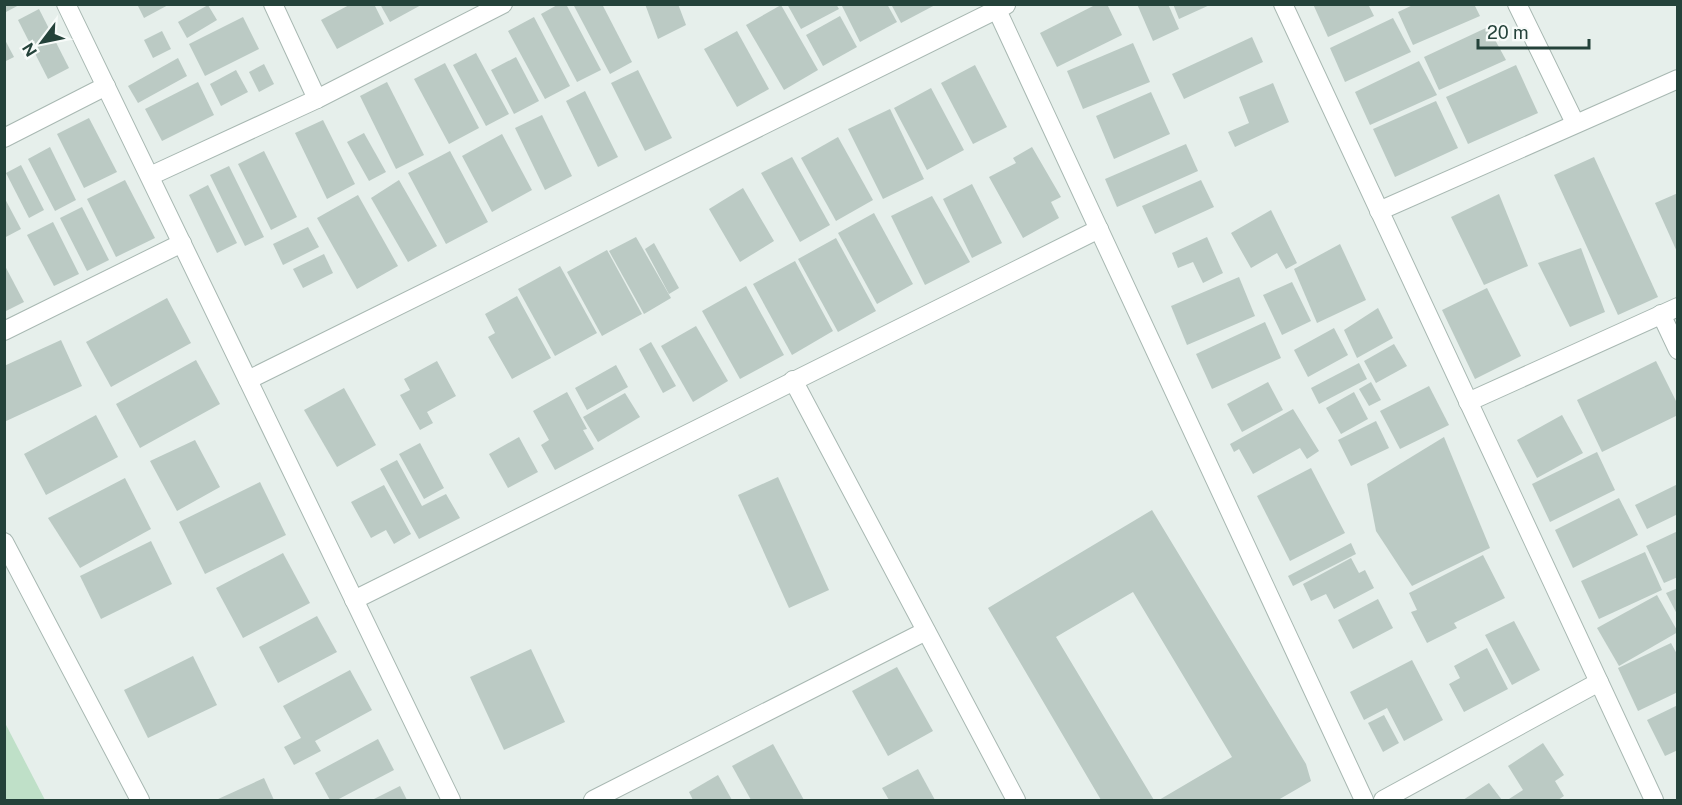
<svg xmlns="http://www.w3.org/2000/svg" width="1682" height="805" font-family="'Public Sans',sans-serif">
<style>
.green{fill:#bfe0c8}
.building{fill:#bbcac4}
.lines{fill:none;stroke-linecap:round;stroke-linejoin:round}
.minor-casing{stroke:#a8b8b2;stroke-width:20}
.minor{stroke:#fff;stroke-width:18}
</style>
<rect width="100%" height="100%" fill="#e6efeb"/>
<polygon class="green" points="4,723 5,723 45,800 5,800"/>
<g class="building">
<polygon points="4,4 21,4 6,12"/>
<polygon points="137,4 170,4 144,18"/>
<polygon points="351,4 374,4 384,24 337,49 321,20"/>
<polygon points="380,4 423,4 390,22"/>
<polygon points="559,4 566,4 601,70 577,82 541,14"/>
<polygon points="573,4 602,4 632,62 610,74"/>
<polygon points="645,4 678,4 686,25 658,39"/>
<polygon points="787,4 836,4 839,9 801,29"/>
<polygon points="841,4 887,4 897,22 860,42"/>
<polygon points="891,4 937,4 901,23"/>
<polygon points="1097,4 1107,4 1122,35 1057,67 1040,33"/>
<polygon points="1137,4 1168,4 1179,29 1153,41"/>
<polygon points="1173,4 1212,4 1179,19"/>
<polygon points="1313,4 1368,4 1374,16 1328,37"/>
<polygon points="1415,4 1474,4 1480,16 1413,45 1398,12"/>
<polygon points="208,5 217,20 187,38 178,22"/>
<polygon points="781,5 818,70 784,90 746,25"/>
<polygon points="39,9 69,68 48,79 18,20"/>
<polygon points="840,16 857,47 823,66 806,35"/>
<polygon points="243,17 259,49 205,76 189,44"/>
<polygon points="534,17 570,86 545,99 508,31"/>
<polygon points="1393,18 1411,52 1345,82 1330,48"/>
<polygon points="1488,27 1506,60 1439,90 1424,57"/>
<polygon points="162,31 171,49 153,58 144,40"/>
<polygon points="737,31 769,89 737,107 704,49"/>
<polygon points="1252,37 1263,62 1184,99 1172,74"/>
<polygon points="4,38 14,57 4,62"/>
<polygon points="1133,43 1150,82 1083,109 1067,71"/>
<polygon points="476,53 509,114 486,126 453,65"/>
<polygon points="516,57 539,101 514,114 491,70"/>
<polygon points="178,58 187,76 138,103 128,86"/>
<polygon points="1419,61 1437,95 1370,125 1355,92"/>
<polygon points="445,63 479,128 449,144 414,79"/>
<polygon points="264,64 274,84 259,92 249,72"/>
<polygon points="975,65 1007,127 973,144 941,83"/>
<polygon points="1516,65 1538,113 1468,144 1446,97"/>
<polygon points="236,70 248,92 221,106 210,84"/>
<polygon points="638,70 672,138 645,151 611,83"/>
<polygon points="198,82 214,115 162,141 145,109"/>
<polygon points="387,82 424,155 396,169 360,96"/>
<polygon points="1273,83 1289,122 1235,147 1228,132 1249,123 1239,97"/>
<polygon points="931,88 964,150 927,170 894,108"/>
<polygon points="585,91 618,157 598,167 566,101"/>
<polygon points="1151,92 1170,134 1114,159 1096,116"/>
<polygon points="1436,101 1458,148 1395,177 1373,129"/>
<polygon points="890,109 924,179 883,199 848,129"/>
<polygon points="542,115 572,176 545,190 515,128"/>
<polygon points="89,118 117,172 84,188 57,134"/>
<polygon points="323,120 355,184 327,199 295,133"/>
<polygon points="364,133 386,172 369,181 347,142"/>
<polygon points="502,134 532,190 492,212 462,156"/>
<polygon points="838,137 873,200 836,221 801,158"/>
<polygon points="1186,144 1198,171 1117,207 1105,179"/>
<polygon points="50,147 76,200 55,211 28,159"/>
<polygon points="1032,147 1061,197 1051,202 1059,218 1023,238 989,177 1016,163 1013,158"/>
<polygon points="264,151 297,217 271,230 238,164"/>
<polygon points="450,151 488,222 446,244 408,173"/>
<polygon points="792,157 830,225 800,242 761,173"/>
<polygon points="1594,157 1658,297 1618,315 1554,175"/>
<polygon points="21,165 44,210 29,218 6,173"/>
<polygon points="229,166 264,237 245,246 210,175"/>
<polygon points="125,180 155,238 116,257 87,199"/>
<polygon points="399,180 437,246 408,262 371,198"/>
<polygon points="1201,180 1214,207 1155,234 1142,206"/>
<polygon points="972,184 1002,243 972,258 943,199"/>
<polygon points="208,185 237,243 217,253 189,195"/>
<polygon points="743,188 774,241 740,262 709,209"/>
<polygon points="1678,193 1678,254 1655,203"/>
<polygon points="1499,194 1528,266 1484,285 1451,217"/>
<polygon points="358,195 398,266 357,289 317,218"/>
<polygon points="932,196 970,262 925,285 891,216"/>
<polygon points="4,197 21,229 4,238"/>
<polygon points="82,207 109,260 87,271 60,218"/>
<polygon points="1271,210 1297,263 1286,269 1277,253 1251,268 1231,233"/>
<polygon points="874,213 913,284 877,304 838,233"/>
<polygon points="53,222 79,274 54,286 27,235"/>
<polygon points="308,227 319,247 283,265 273,244"/>
<polygon points="636,237 671,298 644,314 609,251"/>
<polygon points="1207,237 1223,273 1203,283 1193,262 1178,268 1172,253"/>
<polygon points="836,238 876,311 838,332 798,259"/>
<polygon points="654,243 679,288 669,294 645,249"/>
<polygon points="1340,244 1366,300 1317,323 1294,269"/>
<polygon points="1581,248 1605,312 1570,327 1538,263"/>
<polygon points="607,250 642,314 602,336 567,272"/>
<polygon points="324,254 333,273 303,288 293,269"/>
<polygon points="795,261 833,331 792,355 753,284"/>
<polygon points="4,264 24,302 4,312"/>
<polygon points="560,266 597,333 555,356 518,289"/>
<polygon points="1239,277 1255,316 1187,345 1171,306"/>
<polygon points="1292,282 1311,321 1282,335 1263,295"/>
<polygon points="746,286 784,355 740,379 702,311"/>
<polygon points="1487,288 1521,356 1475,379 1442,310"/>
<polygon points="517,296 551,358 512,379 488,337 495,333 485,314"/>
<polygon points="167,298 191,343 111,387 86,342"/>
<polygon points="1378,308 1393,338 1357,358 1344,330"/>
<polygon points="1265,322 1281,358 1212,389 1196,354"/>
<polygon points="696,326 728,381 693,402 661,346"/>
<polygon points="1334,328 1348,355 1308,377 1294,350"/>
<polygon points="61,340 82,386 4,422 4,366"/>
<polygon points="651,342 676,386 663,393 639,349"/>
<polygon points="1394,344 1407,366 1376,383 1364,361"/>
<polygon points="196,360 220,404 140,448 116,404"/>
<polygon points="437,361 456,396 427,412 433,423 420,430 400,395 410,390 404,379"/>
<polygon points="1656,361 1678,405 1678,415 1602,452 1577,400"/>
<polygon points="1359,363 1367,379 1319,404 1311,388"/>
<polygon points="616,365 628,387 587,410 575,388"/>
<polygon points="1268,382 1283,410 1242,432 1227,404"/>
<polygon points="1371,382 1381,400 1369,406 1359,389"/>
<polygon points="1429,386 1449,425 1400,449 1380,411"/>
<polygon points="344,388 376,445 337,467 304,410"/>
<polygon points="567,392 587,429 583,430 594,449 555,470 541,445 549,440 533,411"/>
<polygon points="1354,392 1368,419 1341,434 1326,408"/>
<polygon points="625,393 640,417 598,442 583,417"/>
<polygon points="1293,409 1319,451 1307,459 1300,448 1253,474 1239,449 1234,452 1230,444"/>
<polygon points="96,415 118,457 46,495 24,454"/>
<polygon points="1562,415 1583,453 1537,478 1517,440"/>
<polygon points="1376,421 1389,448 1351,466 1338,440"/>
<polygon points="519,437 538,472 508,488 489,454"/>
<polygon points="1444,437 1490,548 1412,586 1376,531 1367,484"/>
<polygon points="195,440 220,487 177,511 150,461"/>
<polygon points="420,443 444,488 424,499 399,454"/>
<polygon points="1597,452 1615,490 1550,522 1532,484"/>
<polygon points="397,460 422,506 446,494 460,518 419,539 380,469"/>
<polygon points="1311,468 1345,533 1290,561 1257,496"/>
<polygon points="778,477 829,590 789,608 738,495"/>
<polygon points="125,478 151,529 80,568 48,518"/>
<polygon points="260,482 286,535 205,574 179,522"/>
<polygon points="1678,484 1678,514 1647,529 1635,505"/>
<polygon points="384,485 411,534 394,544 386,530 371,538 351,502"/>
<polygon points="1619,498 1638,535 1573,568 1555,530"/>
<polygon points="1152,510 1306,764 1311,781 1278,800 1159,800 1232,757 1133,592 1056,637 1154,800 1101,800 988,608"/>
<polygon points="1678,531 1678,577 1664,583 1646,546"/>
<polygon points="151,541 172,584 101,619 80,576"/>
<polygon points="1351,543 1356,554 1293,586 1288,576"/>
<polygon points="1645,552 1662,590 1599,619 1581,581"/>
<polygon points="283,553 310,603 243,638 216,588"/>
<polygon points="1483,555 1505,598 1454,623 1457,628 1427,643 1411,612 1417,610 1409,593"/>
<polygon points="1351,558 1359,573 1365,570 1374,588 1334,609 1326,594 1311,601 1303,584"/>
<polygon points="1678,588 1678,616 1666,593"/>
<polygon points="1657,595 1678,632 1619,666 1597,628"/>
<polygon points="1378,599 1393,628 1353,649 1338,620"/>
<polygon points="317,616 337,652 278,683 259,647"/>
<polygon points="1514,621 1540,670 1512,685 1485,635"/>
<polygon points="1671,643 1678,656 1678,692 1638,711 1618,668"/>
<polygon points="1487,648 1508,689 1464,712 1449,684 1460,678 1454,666"/>
<polygon points="531,649 565,722 504,750 470,677"/>
<polygon points="193,656 217,705 148,738 124,690"/>
<polygon points="1412,660 1443,720 1404,741 1387,708 1364,720 1350,692"/>
<polygon points="897,667 933,731 888,756 852,691"/>
<polygon points="350,670 372,710 315,741 321,751 294,765 284,747 301,738 283,706"/>
<polygon points="1678,705 1678,750 1665,756 1647,720"/>
<polygon points="1384,715 1399,743 1383,752 1368,723"/>
<polygon points="378,739 394,770 337,800 330,800 315,773"/>
<polygon points="1543,743 1564,775 1555,781 1564,796 1558,800 1510,800 1509,799 1523,790 1508,766"/>
<polygon points="773,744 804,800 751,800 732,766"/>
<polygon points="918,769 935,800 889,800 882,788"/>
<polygon points="718,775 732,800 693,800 689,792"/>
<polygon points="264,778 274,800 216,800"/>
<polygon points="1489,783 1502,800 1463,800"/>
<polygon points="400,786 407,800 372,800"/>
</g>
<g class="lines">
<defs>
<g id="minor">
<polyline points="66,4 451,800"/>
<polyline points="273,4 317,99"/>
<polyline points="1283,4 1654,800"/>
<polyline points="1517,4 1575,123"/>
<polyline points="997,10 1364,800"/>
<polyline points="4,138 106,86"/>
<polyline points="150,176 317,99 503,4"/>
<polyline points="1379,211 1678,79"/>
<polyline points="1661,314 1678,350"/>
<polyline points="4,331 182,243"/>
<polyline points="248,380 1006,5"/>
<polyline points="793,380 1016,800"/>
<polyline points="1468,402 1678,307"/>
<polyline points="4,542 140,800"/>
<polyline points="354,600 1099,229"/>
<polyline points="593,800 926,631"/>
<polyline points="1383,800 1599,682"/>
</g>
</defs>
<use href="#minor" class="minor-casing"/>
<use href="#minor" class="minor"/>
</g>
<rect width="1682" height="805" fill="none" stroke="#24423a" stroke-width="12"/>
<g transform="translate(42 42) rotate(238)" stroke="#f7fbf9" stroke-width="4.5" paint-order="stroke">
<path d="M0-4.5L10 22L0 15L-10 22Z" fill="#24423a"/>
<text y="-9" font-size="16" font-weight="bold" text-anchor="middle" fill="#24423a">N</text>
</g>
<path d="M1478 39v9h111v-9" fill="none" stroke="#24423a" stroke-width="3"/>
<text x="1487" y="39" font-size="18" fill="#24423a" stroke="#f7fbf9" stroke-width="4.5" paint-order="stroke">20 m</text>
</svg>
